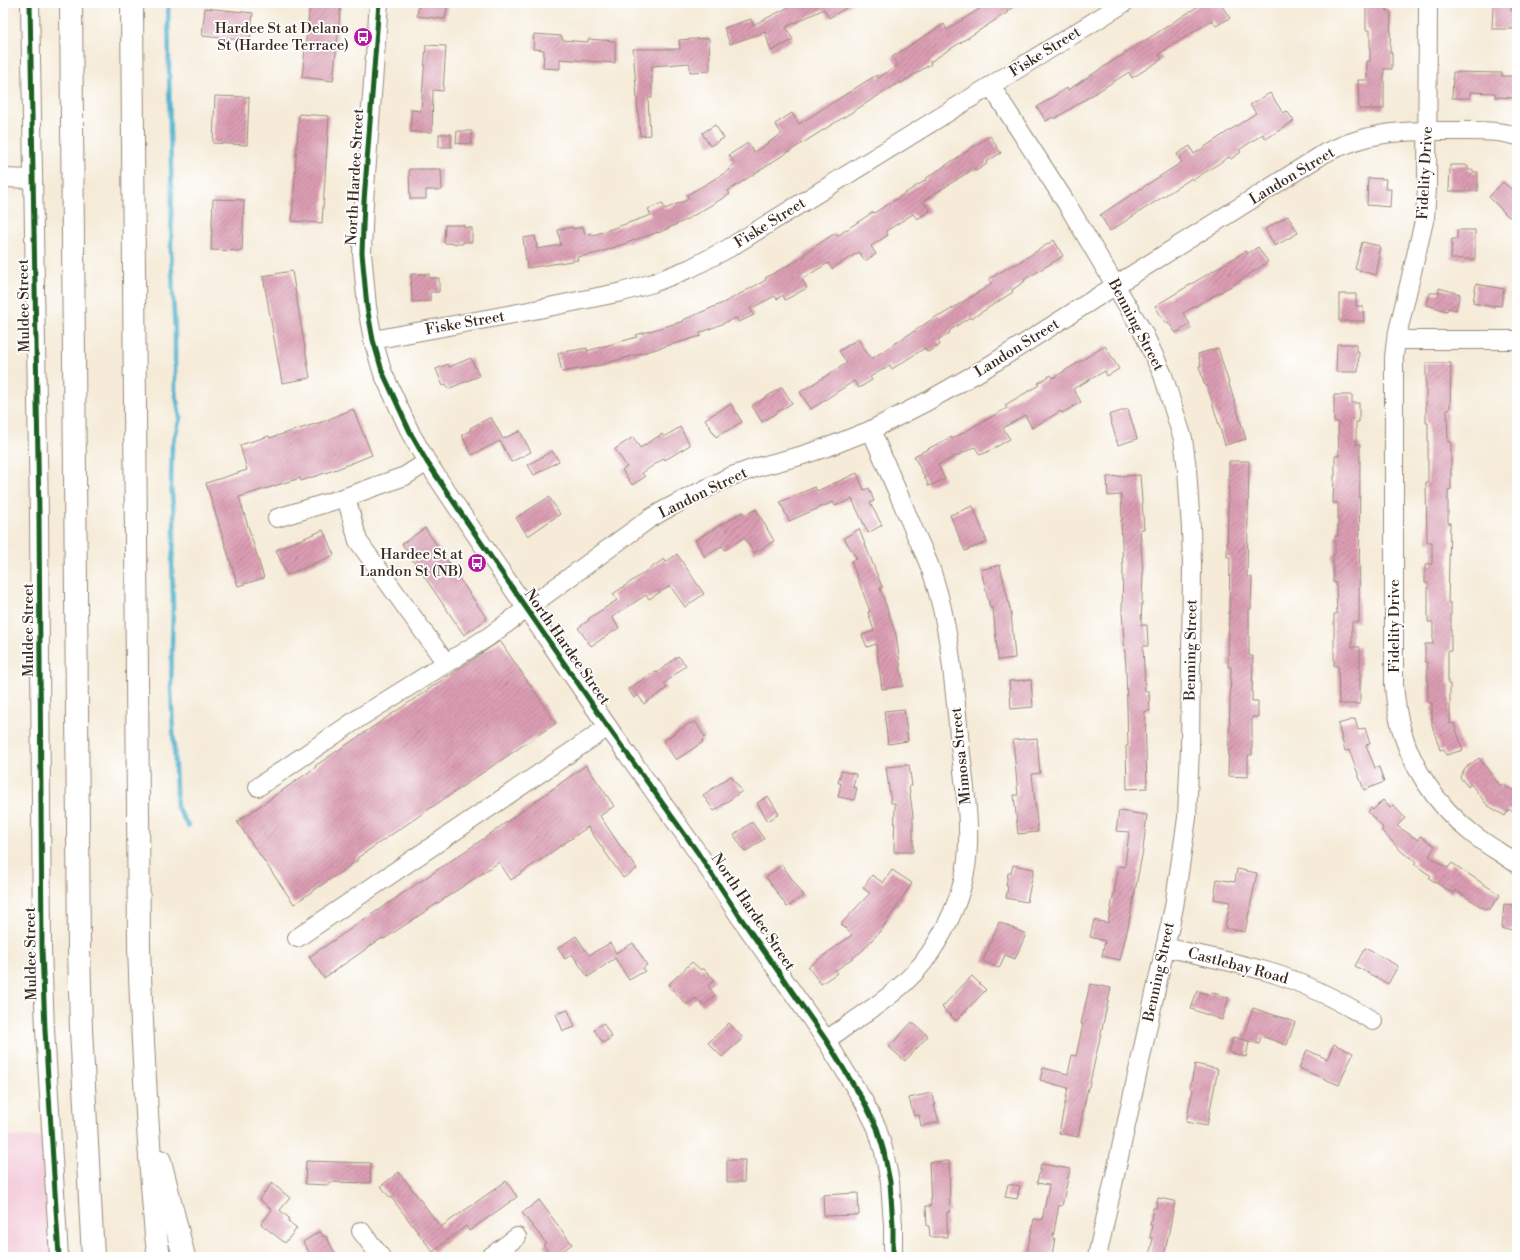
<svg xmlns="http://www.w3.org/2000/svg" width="1520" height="1260" font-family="'Libre Bodoni',serif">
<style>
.built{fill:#f4cfdd}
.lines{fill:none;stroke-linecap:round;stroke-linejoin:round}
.stream{stroke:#50b2ce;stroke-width:4.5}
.building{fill:url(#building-hatch)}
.minor-casing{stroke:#988a7b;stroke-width:20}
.highway-casing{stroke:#988a7b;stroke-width:24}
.minor{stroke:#fff;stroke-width:18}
.highway{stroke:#fff;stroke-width:22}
.cycleway-casing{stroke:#fff;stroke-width:8}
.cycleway{stroke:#1b5e20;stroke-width:5}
.labels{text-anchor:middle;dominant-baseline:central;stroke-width:3.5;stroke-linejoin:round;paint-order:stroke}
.poi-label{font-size:15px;fill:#3b2a1e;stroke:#fff;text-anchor:end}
.street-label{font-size:15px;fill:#3b2a1e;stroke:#fff}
</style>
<defs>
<pattern id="building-hatch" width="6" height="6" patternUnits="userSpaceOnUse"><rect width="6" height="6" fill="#db9db3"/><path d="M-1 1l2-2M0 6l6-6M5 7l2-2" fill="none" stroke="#b38091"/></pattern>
</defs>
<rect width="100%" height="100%" fill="#fff"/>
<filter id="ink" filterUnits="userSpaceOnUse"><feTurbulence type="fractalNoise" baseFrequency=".025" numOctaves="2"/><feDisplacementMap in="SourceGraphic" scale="8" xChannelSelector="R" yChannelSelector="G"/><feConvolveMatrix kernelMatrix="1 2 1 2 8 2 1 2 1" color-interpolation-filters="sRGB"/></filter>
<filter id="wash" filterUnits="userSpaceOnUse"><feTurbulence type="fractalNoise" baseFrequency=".012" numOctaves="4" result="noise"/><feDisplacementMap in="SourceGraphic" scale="16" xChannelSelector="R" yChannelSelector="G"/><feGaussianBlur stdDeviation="0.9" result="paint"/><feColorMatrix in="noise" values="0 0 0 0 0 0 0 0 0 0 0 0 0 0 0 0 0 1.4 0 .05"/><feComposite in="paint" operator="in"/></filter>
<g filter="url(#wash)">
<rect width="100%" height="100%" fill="#f5ebd8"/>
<polygon class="built" points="3,1136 43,1137 50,1257 3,1257"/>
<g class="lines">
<polyline class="stream" points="168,3 170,130 172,195 171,252 175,334 175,390 180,418 172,447 171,486 174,514 174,540 172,561 173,605 171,689 177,807 188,826"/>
</g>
<g id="blocks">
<g class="building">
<polygon points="310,3 341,3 333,81 302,77"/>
<polygon points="419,3 448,3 445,19 417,16"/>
<polygon points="797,3 854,3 829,18 824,9 786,27 793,40 771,51 765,32 730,44 724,28 751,19 753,25"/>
<polygon points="988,3 1020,3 1007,11 1008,12 930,62 931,64 901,83 900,82 777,159 728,191 730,194 684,221 658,233 658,232 598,253 577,257 578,260 527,268 523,238 535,236 537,249 561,245 558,230 572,227 573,229 583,227 585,235 591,233 591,236 651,215 648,209 662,203 665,209 689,199 687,195 730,170 729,168 735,164 729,155 748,143 754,152 782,134 775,124 792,113 799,124 865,82 877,75 878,78 898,65 892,57 917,41 944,24 947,30"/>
<polygon points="1194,3 1220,3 1230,18 1216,26 1212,20 1159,54 1162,59 1132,78 1129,72 1054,119 1053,117 1046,121 1037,107 1067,88 1068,90 1197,7"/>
<polygon points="1366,3 1385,3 1385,8 1387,8 1387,11 1391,11 1390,52 1392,52 1392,69 1384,69 1384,109 1359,109 1358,80 1367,80 1367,61 1370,61 1370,30 1366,30"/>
<polygon points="1493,3 1511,4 1511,11 1517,11 1517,29 1492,29"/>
<polygon points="205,8 253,13 250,41 202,36"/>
<polygon points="534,34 562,36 562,40 588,42 588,39 615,41 615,63 560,59 560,69 543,68 544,50 533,49"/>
<polygon points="709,38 710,71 690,72 690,63 652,66 652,98 648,98 650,135 640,136 633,49 680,49 679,40"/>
<polygon points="426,45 446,46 443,91 433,90 432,132 411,132 411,110 421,111"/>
<polygon points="1453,72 1502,73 1502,76 1517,76 1517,94 1516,94 1516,98 1495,97 1495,93 1470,92 1470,98 1452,98"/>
<polygon points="1270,93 1283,113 1287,111 1294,121 1266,139 1263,134 1239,150 1241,152 1231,159 1229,157 1193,180 1192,178 1110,231 1100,215 1182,162 1177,154 1190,146 1194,154 1256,113 1250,105"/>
<polygon points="215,96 249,97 247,145 213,143"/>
<polygon points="299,114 329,116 322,223 292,221"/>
<polygon points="715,125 724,138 710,146 702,133"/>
<polygon points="457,131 472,131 471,144 456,143"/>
<rect x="439" y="134" width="12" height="13"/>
<polygon points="990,136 1001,153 986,162 987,164 976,171 975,168 923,201 930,211 917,219 913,214 886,231 888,235 871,246 876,254 865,261 859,252 832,269 828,263 802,279 807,288 785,300 783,295 777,299 775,296 750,309 754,315 739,322 736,318 700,333 701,336 601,365 562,372 558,353 587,348 587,351 637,337 636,335 684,321 683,320 723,303 766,280 765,278 805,256 804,254 835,233 837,236 873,212 874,213 926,180 925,179"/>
<polygon points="1450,165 1468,165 1468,170 1473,170 1473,172 1478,172 1478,191 1449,191"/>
<polygon points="409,169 441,169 442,190 426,190 426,199 410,199"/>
<polygon points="1368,178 1386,179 1385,189 1391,189 1390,207 1367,205"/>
<polygon points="1503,182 1517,194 1517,214 1514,217 1509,217 1489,197"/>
<polygon points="213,199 244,200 242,251 211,250"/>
<polygon points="1288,216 1298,233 1275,246 1265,229"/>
<polygon points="445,225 464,225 464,227 472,228 472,242 463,242 463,244 444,243"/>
<polygon points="1457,230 1475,230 1475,259 1451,259 1452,239 1457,239"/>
<polygon points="1054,240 1063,256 1024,280 1025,281 1012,290 1013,292 971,319 970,317 949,331 950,333 938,340 940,345 928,352 925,348 892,369 890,365 870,377 872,380 859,388 854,381 811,409 800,392 847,363 839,351 858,339 871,359 939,315 940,316 987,287 992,283 989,279 1014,264 1015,265"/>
<polygon points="1362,242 1380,246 1378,254 1380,255 1376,275 1355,269"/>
<polygon points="1258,247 1268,262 1233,285 1183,313 1190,324 1176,333 1168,322 1166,324 1155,306 1246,251 1247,254"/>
<polygon points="292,271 310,378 282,383 263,276"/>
<polygon points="411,274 429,274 429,278 439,278 439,292 430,292 430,301 412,302"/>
<polygon points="1476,284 1504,289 1501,306 1494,305 1494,307 1473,303"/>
<polygon points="1439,288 1460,294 1456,310 1448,308 1447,311 1427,305 1430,293 1439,293"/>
<polygon points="1339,294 1356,294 1356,306 1363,306 1364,321 1339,321"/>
<polygon points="1337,344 1356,344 1356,351 1359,351 1358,372 1336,372"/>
<polygon points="1105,346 1119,369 1107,376 1105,371 1073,389 1081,402 1062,413 1061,411 1032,428 1025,415 1003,428 1010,439 987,452 980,455 975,447 938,465 945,479 929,486 914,456 951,437 952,439 1007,408 1005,405 1039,385 1038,383 1051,375 1053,378"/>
<polygon points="1218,348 1246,439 1225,445 1207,385 1205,386 1199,366 1201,366 1198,354"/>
<polygon points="471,358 479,376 448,389 446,384 443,386 436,369 448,364 449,367"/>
<polygon points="1426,363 1451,363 1450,409 1447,410 1448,442 1451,442 1451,489 1448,490 1448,523 1450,523 1448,603 1451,603 1451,651 1448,651 1448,684 1450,684 1450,724 1454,723 1463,750 1446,755 1444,749 1440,750 1432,725 1432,703 1428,703 1427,662 1425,662 1425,644 1433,644 1433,622 1428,622 1428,583 1425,583 1425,564 1432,564 1432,542 1427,542 1426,482 1428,482 1428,423 1426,423"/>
<polygon points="782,387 792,403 762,422 752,406"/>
<polygon points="1334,395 1352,395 1352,403 1359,403 1359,422 1356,422 1356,444 1360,444 1359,622 1352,622 1352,647 1360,647 1360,704 1339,704 1338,666 1334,666 1334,614 1337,614 1336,583 1333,582 1333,555 1335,555 1335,536 1338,536 1338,503 1333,503 1334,476 1335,476 1335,456 1339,456 1338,422 1334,422"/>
<polygon points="731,404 742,422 716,437 705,419"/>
<polygon points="353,409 372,455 337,469 301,481 300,478 239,497 264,578 238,586 206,483 247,470 240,445 269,436 270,438 325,421"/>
<polygon points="1128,409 1137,439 1118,445 1109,415"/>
<polygon points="491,417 503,439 520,431 531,452 511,462 500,441 472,455 462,435 471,430 470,428"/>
<polygon points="680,427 690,445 665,460 664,458 642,473 645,477 632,485 622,470 627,467 615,449 633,437 640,448 662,434 664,437"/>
<polygon points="552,451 559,461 534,475 528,465"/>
<polygon points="1229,461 1249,461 1247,577 1252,577 1251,609 1249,609 1249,656 1253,656 1252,701 1258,701 1258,717 1252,717 1252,755 1248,755 1248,777 1228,776 1231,667 1228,667 1230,557 1227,557"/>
<polygon points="857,473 864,490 869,488 874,501 870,503 882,525 868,533 852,499 835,506 833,502 789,521 780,502 815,487 817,491"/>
<polygon points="1140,475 1144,529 1140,529 1143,574 1141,625 1147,625 1148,646 1143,646 1145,691 1149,691 1150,711 1145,711 1147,788 1127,789 1126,746 1128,746 1126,667 1122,612 1123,569 1121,520 1122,520 1121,495 1108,496 1107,477"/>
<polygon points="549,497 560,514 528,536 516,518"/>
<polygon points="973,506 987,542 965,551 950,515"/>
<polygon points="756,509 774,541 754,553 744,537 725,550 722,546 705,557 695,540 743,512 745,515"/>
<polygon points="425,528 487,619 464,635 402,544"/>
<polygon points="859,529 882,587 880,588 896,635 903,686 882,689 876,644 867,647 862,635 874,631 868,612 870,611 851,561 857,559 844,538"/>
<polygon points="323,530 334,555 287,575 276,550"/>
<polygon points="677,554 704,594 685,607 670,586 649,599 646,595 612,617 619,628 591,646 578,628 589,620 588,619 617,600 613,594 664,559 666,562"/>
<polygon points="1000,565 1011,613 1015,658 998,660 993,608 990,608 981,570"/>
<polygon points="500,641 556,723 357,858 358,860 294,904 237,822 316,767 315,766"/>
<polygon points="678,656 686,665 664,684 667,688 644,704 638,695 634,698 628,689 656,671 657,673"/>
<polygon points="1031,680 1033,707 1011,709 1009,681"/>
<polygon points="904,709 908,741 888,744 884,711"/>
<polygon points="1355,719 1358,730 1365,728 1370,744 1366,745 1375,768 1379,767 1384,782 1364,790 1349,750 1345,751 1338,724"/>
<polygon points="695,721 705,737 702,740 703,742 676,760 663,741 690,723 691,724"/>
<polygon points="1037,738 1040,773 1032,774 1038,832 1018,834 1014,795 1018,795 1013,740"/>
<polygon points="1479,758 1501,787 1502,784 1517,793 1517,815 1509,809 1505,816 1487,805 1471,784 1468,787 1460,777 1465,768"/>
<polygon points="586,765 614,806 600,816 629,859 630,858 637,869 623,878 588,827 511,880 499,862 384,939 382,938 324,978 309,957 483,839"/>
<polygon points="909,765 912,786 909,786 913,816 913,852 894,852 895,803 891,803 886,767"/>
<polygon points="841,771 856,774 853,787 857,788 854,800 838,797 841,783 838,783"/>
<polygon points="731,776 742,791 714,811 703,795"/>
<polygon points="768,796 779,814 768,821 757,803"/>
<polygon points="1383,800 1390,808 1393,805 1405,818 1397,826 1418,840 1420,836 1435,846 1429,856 1448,868 1452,863 1500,895 1490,909 1485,909 1455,890 1452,893 1429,878 1431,876 1414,864 1416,861 1403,853 1381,830 1383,828 1368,812 1371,808 1373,810"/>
<polygon points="1119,811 1147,815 1143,850 1128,927 1120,960 1102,956 1105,941 1090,937 1094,920 1108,923 1119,866 1125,867 1129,832 1116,831"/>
<polygon points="752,822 764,839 745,852 734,835"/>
<polygon points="782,865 804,896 787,907 766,877"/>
<polygon points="1013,865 1034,869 1027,902 1006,898 1008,886 1006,886 1008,873 1011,873"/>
<polygon points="1237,869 1257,873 1245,932 1225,928 1230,902 1214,899 1217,879 1235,882"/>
<polygon points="892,870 912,883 882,929 862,951 835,971 837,973 821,984 808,967 852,935 841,924 870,893 863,888 872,875 883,883"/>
<polygon points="1504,904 1517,905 1517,930 1502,929"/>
<polygon points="999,922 1026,934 1015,959 1005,955 999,968 983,961"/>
<polygon points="576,936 589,955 610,943 616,953 633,943 647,965 643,968 645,971 629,980 615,958 588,977 572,954 565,959 558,948"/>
<polygon points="1365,948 1398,966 1388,984 1355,966"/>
<polygon points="692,962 701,970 703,968 715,980 708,986 715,995 703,1006 696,998 687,1005 669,986 671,985 669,984"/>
<polygon points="972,976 986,990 956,1021 942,1007"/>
<polygon points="1090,984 1111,988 1089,1087 1088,1087 1078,1137 1059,1133 1068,1088 1040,1080 1043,1068 1068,1074 1072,1055 1076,1056 1083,1024 1081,1024"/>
<polygon points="1197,991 1210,995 1211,992 1229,998 1222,1020 1191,1009"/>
<polygon points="1253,1008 1295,1022 1287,1045 1261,1036 1259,1044 1242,1039"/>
<polygon points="568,1010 575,1027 563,1031 556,1014"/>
<polygon points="912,1022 928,1036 905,1061 889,1047"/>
<polygon points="603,1023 612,1037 603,1043 594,1030"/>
<polygon points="729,1023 743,1038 722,1057 708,1043"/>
<polygon points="1233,1037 1249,1041 1246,1057 1229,1052"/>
<polygon points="1334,1044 1353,1053 1339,1085 1299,1068 1307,1050 1327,1059"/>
<polygon points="1195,1064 1218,1069 1207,1126 1186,1122 1193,1089 1190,1088"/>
<polygon points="931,1093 936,1105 934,1105 939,1122 921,1126 919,1115 914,1116 909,1098"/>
<polygon points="727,1160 745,1160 744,1182 727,1182"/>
<polygon points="306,1161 371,1163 370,1183 329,1182 329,1185 305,1184"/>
<polygon points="949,1161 950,1212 947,1212 947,1237 930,1237 929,1226 927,1226 926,1206 931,1206 929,1162"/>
<polygon points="1041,1164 1070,1169 1062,1206 1059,1205 1053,1237 1055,1238 1052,1255 1050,1254 1049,1257 1026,1257 1034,1219 1042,1220 1049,1185 1037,1183"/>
<polygon points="399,1172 441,1227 506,1181 517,1197 469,1231 466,1226 433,1252 391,1197 390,1198 381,1186"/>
<polygon points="272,1183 290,1198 280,1210 289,1218 288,1221 297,1228 285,1243 261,1224 272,1210 259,1199"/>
<polygon points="1008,1184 1020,1186 1017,1199 1005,1197"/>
<polygon points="858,1193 859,1215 824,1216 823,1195"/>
<polygon points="1158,1198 1175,1201 1164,1257 1149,1257 1153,1238 1150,1238 1152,1225 1150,1225 1153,1208 1156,1208"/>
<polygon points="539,1200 572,1244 555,1257 553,1257 543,1245 546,1243 522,1213"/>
<polygon points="320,1231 324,1237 326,1236 337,1257 312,1257 303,1242"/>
</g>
</g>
</g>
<g filter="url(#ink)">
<use href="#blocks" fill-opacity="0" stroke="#988a7b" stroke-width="1"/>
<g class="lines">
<defs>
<g id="minor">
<polyline points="30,3 39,514 42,948 45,1030 59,1257"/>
<polyline points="379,3 364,201 362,253 367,307 373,340 382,371 411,434 427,462 467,522 608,727 698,853 738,914 826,1040 864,1102 877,1128 884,1152 890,1182 893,1225 893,1257"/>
<polyline points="991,86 1067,204 1143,332 1163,375 1183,439 1187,469 1191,528 1192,568 1190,748 1187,818 1174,907 1097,1257"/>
<polyline points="3,178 33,179"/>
<polyline points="373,340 529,311 622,292 653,283 691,268 729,248 1124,3"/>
<polyline points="1396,340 1425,217 1427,189 1428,3"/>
<path d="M1517 340H1396L1394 357V685C1395 695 1396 705 1398 715 1407 762 1436 806 1474 835 1487 845 1503 854 1517 864"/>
<polyline points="346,497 405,476 427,462"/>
<polyline points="277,518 346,497 358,541 446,663"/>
<path d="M258 787 362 716 488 637 649 519 668 508 729 477 758 467 800 456 833 445 871 430 926 402 984 369 1116 285 1325 153C1341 146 1357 139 1374 136 1401 130 1429 131 1456 131 1477 131 1497 130 1517 136"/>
<polyline points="297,938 608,727"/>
<path d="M1165 947C1199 955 1235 962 1269 972 1306 983 1340 1001 1373 1021"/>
<path d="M826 1040C862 1015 906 990 930 953 947 928 961 897 966 867 972 827 964 785 960 744 954 689 951 632 934 579 929 561 920 545 913 528 899 495 885 463 871 430"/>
<polyline points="361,1231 381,1257"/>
<polyline points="490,1257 517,1237"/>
</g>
<g id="highway">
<polyline points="71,3 79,947 81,1029 93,1257"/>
<path d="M132 3 139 946C142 1043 148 1139 156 1236L159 1257"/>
<polyline points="160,1161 184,1257"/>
</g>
</defs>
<use href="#minor" class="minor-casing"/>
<use href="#highway" class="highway-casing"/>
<use href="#minor" class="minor"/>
<use href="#highway" class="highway"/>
<defs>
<g id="cycleway">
<polyline points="30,3 39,514 42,948 45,1030 59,1257"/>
<polyline points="379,3 364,201 362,253 367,307 373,340 382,371 411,434 427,462 467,522 608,727 698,853 738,914 826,1040 864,1102 877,1128 884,1152 890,1182 893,1225 893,1257"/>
</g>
</defs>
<use href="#cycleway" class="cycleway-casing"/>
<use href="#cycleway" class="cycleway"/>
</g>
</g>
<defs>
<symbol id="bus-disc" viewBox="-11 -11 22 22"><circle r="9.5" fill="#b5179e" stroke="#fff"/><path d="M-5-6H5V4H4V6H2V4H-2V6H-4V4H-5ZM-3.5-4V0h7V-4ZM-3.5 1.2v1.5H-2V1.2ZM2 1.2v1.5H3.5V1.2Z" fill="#fff"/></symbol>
</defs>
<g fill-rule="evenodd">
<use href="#bus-disc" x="352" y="26" width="22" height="22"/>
<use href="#bus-disc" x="466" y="552" width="22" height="22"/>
</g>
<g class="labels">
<g class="poi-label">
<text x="349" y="28">Hardee St at Delano<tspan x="349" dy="17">St (Hardee Terrace)</tspan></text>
<text x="463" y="554">Hardee St at<tspan x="463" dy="17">Landon St (NB)</tspan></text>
</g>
<g class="street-label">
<text transform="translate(1045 52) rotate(-32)">Fiske Street</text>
<text transform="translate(1425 173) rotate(-87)">Fidelity Drive</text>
<text transform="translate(1292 176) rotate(-31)">Landon Street</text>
<text transform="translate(355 177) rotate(-87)">North Hardee Street</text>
<text transform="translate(770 223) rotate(-32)">Fiske Street</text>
<text transform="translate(24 306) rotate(-91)">Muldee Street</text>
<text transform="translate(465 323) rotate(-10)">Fiske Street</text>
<text transform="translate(1136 325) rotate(62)">Benning Street</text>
<text transform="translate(1017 348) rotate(-32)">Landon Street</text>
<text transform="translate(703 493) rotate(-26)">Landon Street</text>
<text transform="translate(1394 626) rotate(-90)">Fidelity Drive</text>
<text transform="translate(28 630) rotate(-90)">Muldee Street</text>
<text transform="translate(567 647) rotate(55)">North Hardee Street</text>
<text transform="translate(1191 650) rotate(-89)">Benning Street</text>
<text transform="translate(961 756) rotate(-96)">Mimosa Street</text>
<text transform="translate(753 912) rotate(56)">North Hardee Street</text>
<text transform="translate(31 954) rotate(-91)">Muldee Street</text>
<text transform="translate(1238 966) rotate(15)">Castlebay Road</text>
<text transform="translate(1159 972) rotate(-78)">Benning Street</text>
</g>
</g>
<rect width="1520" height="1260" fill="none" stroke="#fff" stroke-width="16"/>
</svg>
